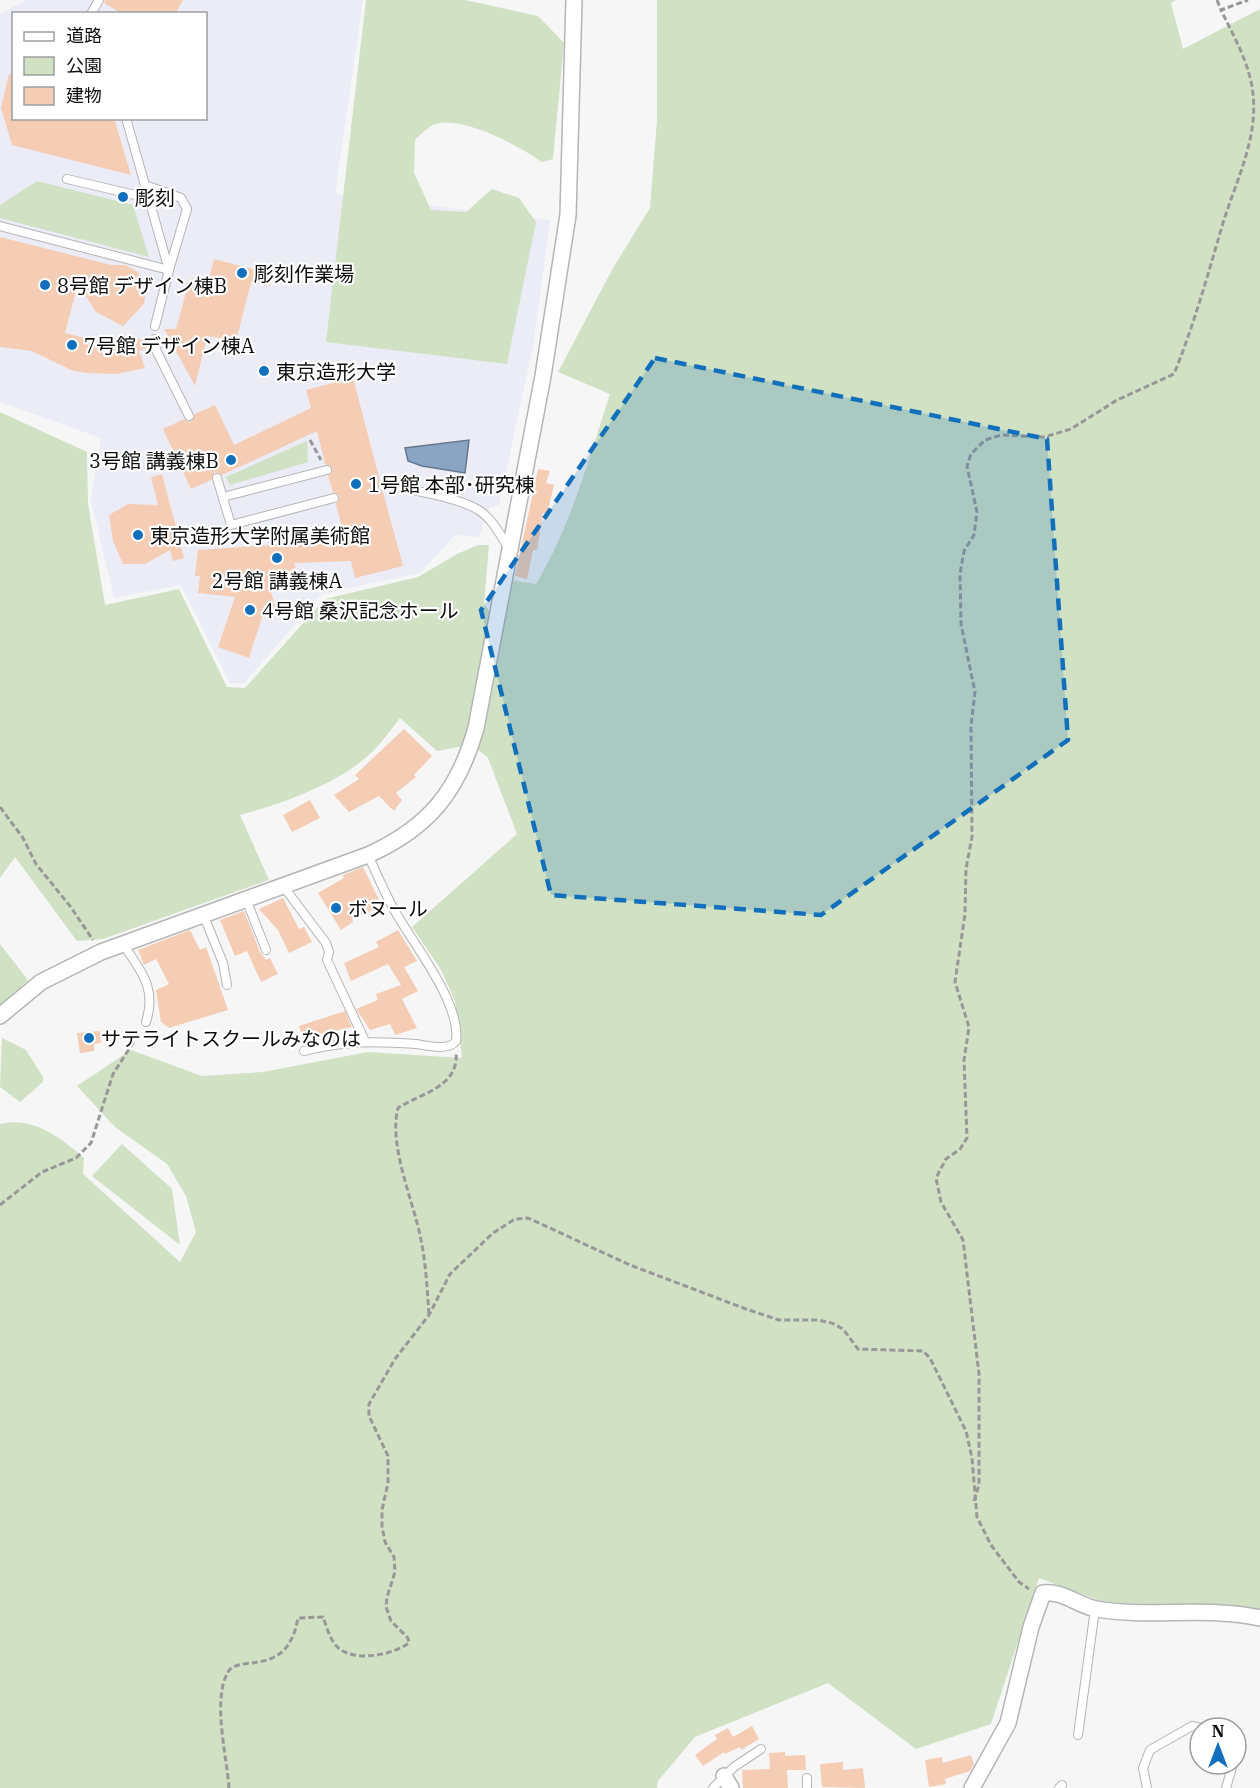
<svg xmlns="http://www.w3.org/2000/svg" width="1260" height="1788" font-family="'IBM Plex Serif','Noto Sans JP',serif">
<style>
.built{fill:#ebecf5;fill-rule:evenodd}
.green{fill:#d0e1c4}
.water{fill:#8aa4c4;stroke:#64778d;stroke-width:1.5}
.building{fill:#f4cdb4}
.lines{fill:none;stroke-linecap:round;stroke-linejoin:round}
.service-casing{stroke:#b5b5b6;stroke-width:10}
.minor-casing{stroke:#b5b5b6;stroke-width:18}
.path{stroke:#989899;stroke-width:3;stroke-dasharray:6 3;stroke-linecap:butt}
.service{stroke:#fff;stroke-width:8}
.minor{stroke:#fff;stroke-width:15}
.marked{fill:#126fbb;fill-opacity:0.2;stroke:#126fbb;stroke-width:4.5;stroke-dasharray:12 8;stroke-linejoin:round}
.poi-dot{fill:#126fbb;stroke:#fff;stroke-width:2}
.labels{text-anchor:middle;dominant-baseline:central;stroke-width:4.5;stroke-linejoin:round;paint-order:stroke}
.poi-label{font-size:20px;fill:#0d0d0e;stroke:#fff;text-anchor:start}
</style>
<rect width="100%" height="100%" fill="#f6f6f7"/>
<path class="built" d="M26 0H363L335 194 550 220 534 341 499 505 489 508 479 537 455 535 420 573 322 594 244 683H230L181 585 114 598 91 500 101 438 0 402V14ZM14 14H206V118H14Z"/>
<g class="green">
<path d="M366 0H465L538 16 564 43 553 159 542 162C521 147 459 113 433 125 427 128 420 135 415 140L414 173 431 210 466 212 492 189 519 198 536 222 507 364 326 342Z"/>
<path d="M657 0H1176L1171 3 1183 49 1260 9V1609L1103 1602 1039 1578 991 1724 916 1749 828 1683 695 1737 658 1781 657 1788H0V1124C33 1116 61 1138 84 1158L83 1174 180 1262 196 1232 186 1196 167 1164 115 1127 77 1086 131 1050 202 1076 263 1072 368 1052 462 1058 455 1001 440 968 412 927 517 834 488 758 477 749 510 580 536 584C571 526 589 458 610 394L558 372 613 268 650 208 657 120Z"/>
<polygon points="37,181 133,205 149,257 0,218 0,205"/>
<path d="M0 412 87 452 88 504 105 605 179 589 227 687 245 688 325 599 418 577 457 554 478 545H489L484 604 490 612 464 746 437 751 400 718C391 729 383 741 373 751 343 782 282 804 240 815L269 880 103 939 77 941 15 857 0 878Z"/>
<polygon points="307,441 308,462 230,485 226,477"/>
<polygon points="0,944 28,980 0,1006"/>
<polygon points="2,1038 26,1050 43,1077 43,1082 20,1102 0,1087"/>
<polygon points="122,1144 172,1189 180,1245 92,1176"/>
</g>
<polygon class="water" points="469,440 465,473 422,466 408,461 405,448"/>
<g class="building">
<polygon points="105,0 183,0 175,14 123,14 104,3"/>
<polygon points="9,74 14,75 14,118 114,118 131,175 12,145 1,108"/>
<polygon points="0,237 111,265 125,265 138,272 146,288 144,304 123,326 96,312 78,284 65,333 104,343 99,347 117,341 149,339 150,347 139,351 145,368 116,374 86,373 71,370 32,351 0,347"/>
<polygon points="214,259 273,274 270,286 251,282 236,341 207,336 195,386 164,329 176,329 190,278 208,283"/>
<polygon points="353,378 380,481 377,488 383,492 403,566 355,578 351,561 294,563 296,568 291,569 296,585 271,592 276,609 264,611 249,658 218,647 235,597 198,593 200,576 195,576 198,550 345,540 336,504 340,496 333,492 328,476 333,469 325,464 317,431 222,475 215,472 211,480 191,489 163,429 184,419 191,422 195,414 215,405 234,445 311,408 306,390"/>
<polygon points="538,469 550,471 546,483 554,485 547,514 543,513 537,550 533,550 527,579 515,576"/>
<polygon points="162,474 184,558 173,561 170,550 145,564 123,564 113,541 109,515 128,504 158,505 151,477"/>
<polygon points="404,729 432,756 414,775 416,777 396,793 402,800 394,811 379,796 349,812 334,795 359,779 355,775"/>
<polygon points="310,800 320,818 292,832 283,815"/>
<polygon points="363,867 382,906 352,919 353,922 341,930 318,893 344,878 343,875"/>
<polygon points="283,898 299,929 304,927 312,942 289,953 278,930 259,909"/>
<polygon points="244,911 260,952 266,960 270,958 278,974 261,982 247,951 235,956 220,920"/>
<polygon points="190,930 200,950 206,947 228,1010 169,1028 161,1022 156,990 169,984 156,959 144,965 138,950"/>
<polygon points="398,930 417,961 404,967 418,991 402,999 417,1028 395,1035 390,1024 370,1030 356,1009 378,1000 376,994 401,985 388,964 351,981 344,963 379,947 376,942"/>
<polygon points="345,1011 352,1027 303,1038 299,1026"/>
<polygon points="100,1031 101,1043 94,1044 94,1051 80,1053 77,1033"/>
<polygon points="752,1726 759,1739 741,1750 740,1747 725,1754 724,1752 703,1766 695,1755 717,1739 715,1735 728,1728 733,1737"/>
<polygon points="785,1752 785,1756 805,1755 806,1770 787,1770 788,1788 743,1788 742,1770 770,1769 769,1753"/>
<polygon points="971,1755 974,1764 970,1771 945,1779 946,1784 929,1787 925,1760 942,1757 943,1763"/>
<polygon points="843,1762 843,1770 863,1768 865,1788 822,1787 820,1764"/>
</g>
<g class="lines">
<defs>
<g id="service">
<polyline points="91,14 99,0"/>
<polyline points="126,118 169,270 155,326"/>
<polyline points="67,179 148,198"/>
<polyline points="0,226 169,270 187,209 181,198 145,185"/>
<polyline points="155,339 156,350 189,416"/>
<polyline points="217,478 231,525 334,498"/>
<path d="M383 486C407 488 461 498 480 511 493 520 501 536 509 549"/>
<polyline points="223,497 327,470"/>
<polyline points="283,886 326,943 329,952 327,960 365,1041"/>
<polyline points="246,899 266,950"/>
<polyline points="203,914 223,963 227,985"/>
<path d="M123 944C141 971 157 988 146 1022"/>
<path d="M304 1051C346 1041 373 1041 416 1044 428 1046 449 1051 456 1041 461 1003 414 945 396 913 385 894 377 874 368 855"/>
<polyline points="1078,1735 1095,1609"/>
<polyline points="1236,1737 1240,1738 1236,1753"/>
<polyline points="807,1778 807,1788"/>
<polyline points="713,1788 734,1767 761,1749"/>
<polyline points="1059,1788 1062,1785"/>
<polyline points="1147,1788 1143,1768 1150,1750 1192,1726 1201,1728"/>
<polyline points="1226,1788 1233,1764"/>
</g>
<g id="minor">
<path d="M0 1016 41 982 101 952 368 855C428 828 458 792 476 728L543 376 568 215 574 0"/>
<polyline points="724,1776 731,1788"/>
<path d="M972 1788 1008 1723 1031 1627 1043 1593C1062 1590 1079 1606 1096 1609 1150 1618 1207 1606 1260 1618"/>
</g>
</defs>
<use href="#service" class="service-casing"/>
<use href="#minor" class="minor-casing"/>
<g class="path">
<polyline points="1217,0 1221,10 1248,0"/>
<polyline points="310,440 321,460"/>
<polyline points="0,807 23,838 36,864 70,906 93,940"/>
<polyline points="0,1205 42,1172 76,1158 91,1143 113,1074 140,1032"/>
<path d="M429 1314C427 1289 426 1264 421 1240 414 1202 388 1146 398 1108 421 1093 459 1087 456 1053"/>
<path d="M974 1501 979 1485V1374L963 1240 941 1202 936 1178 946 1159 960 1149 967 1138 964 1060 969 1027 955 982 965 914 966 869 972 837 971 726 975 692 961 624 960 574 964 551 974 535 977 512 967 466 971 454 985 440 1001 435 1044 437 1071 429 1117 400 1174 374C1194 325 1208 274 1223 223 1236 181 1258 139 1253 94 1250 64 1234 37 1221 10"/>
<path d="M229 1788C227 1757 212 1700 228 1672 239 1653 287 1680 298 1618L323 1617C326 1625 329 1636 334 1643 348 1664 391 1656 409 1643L408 1638 391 1621 386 1607 387 1597 395 1572 394 1557 385 1542 382 1527V1510L388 1483V1456L369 1416V1404L395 1359 429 1315 450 1274 493 1233 515 1219 528 1218 630 1265 746 1309 779 1320H818L832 1323 843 1329 858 1349 923 1351 930 1358 966 1431 972 1458 977 1517 991 1545 1019 1582 1029 1589"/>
</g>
<use href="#service" class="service"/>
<use href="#minor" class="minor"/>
</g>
<path class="marked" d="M655 358 1047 439 1068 740 821 915 551 895 481 610Z"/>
<g class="poi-dot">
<circle cx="123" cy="197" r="6"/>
<circle cx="242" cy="273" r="6"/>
<circle cx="45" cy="285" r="6"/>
<circle cx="72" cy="345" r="6"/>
<circle cx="264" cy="371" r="6"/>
<circle cx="231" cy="460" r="6"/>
<circle cx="356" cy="484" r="6"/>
<circle cx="138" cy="535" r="6"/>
<circle cx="277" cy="558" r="6"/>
<circle cx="250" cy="610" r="6"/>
<circle cx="336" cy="908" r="6"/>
<circle cx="89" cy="1038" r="6"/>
</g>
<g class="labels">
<g class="poi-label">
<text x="135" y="197">彫刻</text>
<text x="254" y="273">彫刻作業場</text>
<text x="57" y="285">8号館 デザイン棟B</text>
<text x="84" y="345">7号館 デザイン棟A</text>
<text x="276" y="371">東京造形大学</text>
<text x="219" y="460" text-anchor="end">3号館 講義棟B</text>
<text x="368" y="484">1号館 本部･研究棟</text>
<text x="150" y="535">東京造形大学附属美術館</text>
<text x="277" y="580" text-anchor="middle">2号館 講義棟A</text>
<text x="262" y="610">4号館 桑沢記念ホール</text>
<text x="348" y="908">ボヌール</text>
<text x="101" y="1038">サテライトスクールみなのは</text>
</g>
</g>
<rect x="12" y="12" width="195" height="108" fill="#ffffff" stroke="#9e9e9f" stroke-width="1.5"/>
<rect x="24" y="32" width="30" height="9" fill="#ffffff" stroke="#9e9e9f" stroke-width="1.5"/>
<text x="66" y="42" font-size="18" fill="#0d0d0e">道路</text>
<rect x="24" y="57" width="30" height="18" fill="#d0e1c4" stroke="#9e9e9f" stroke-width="1.5"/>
<text x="66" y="72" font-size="18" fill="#0d0d0e">公園</text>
<rect x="24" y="87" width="30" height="18" fill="#f4cdb4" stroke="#9e9e9f" stroke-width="1.5"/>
<text x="66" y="102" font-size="18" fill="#0d0d0e">建物</text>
<g transform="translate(1218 1746)"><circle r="28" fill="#ffffff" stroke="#9e9e9f" stroke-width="1.5"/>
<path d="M0-4.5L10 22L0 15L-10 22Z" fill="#126fbb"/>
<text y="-9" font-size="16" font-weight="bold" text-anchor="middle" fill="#0d0d0e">N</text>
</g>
</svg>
